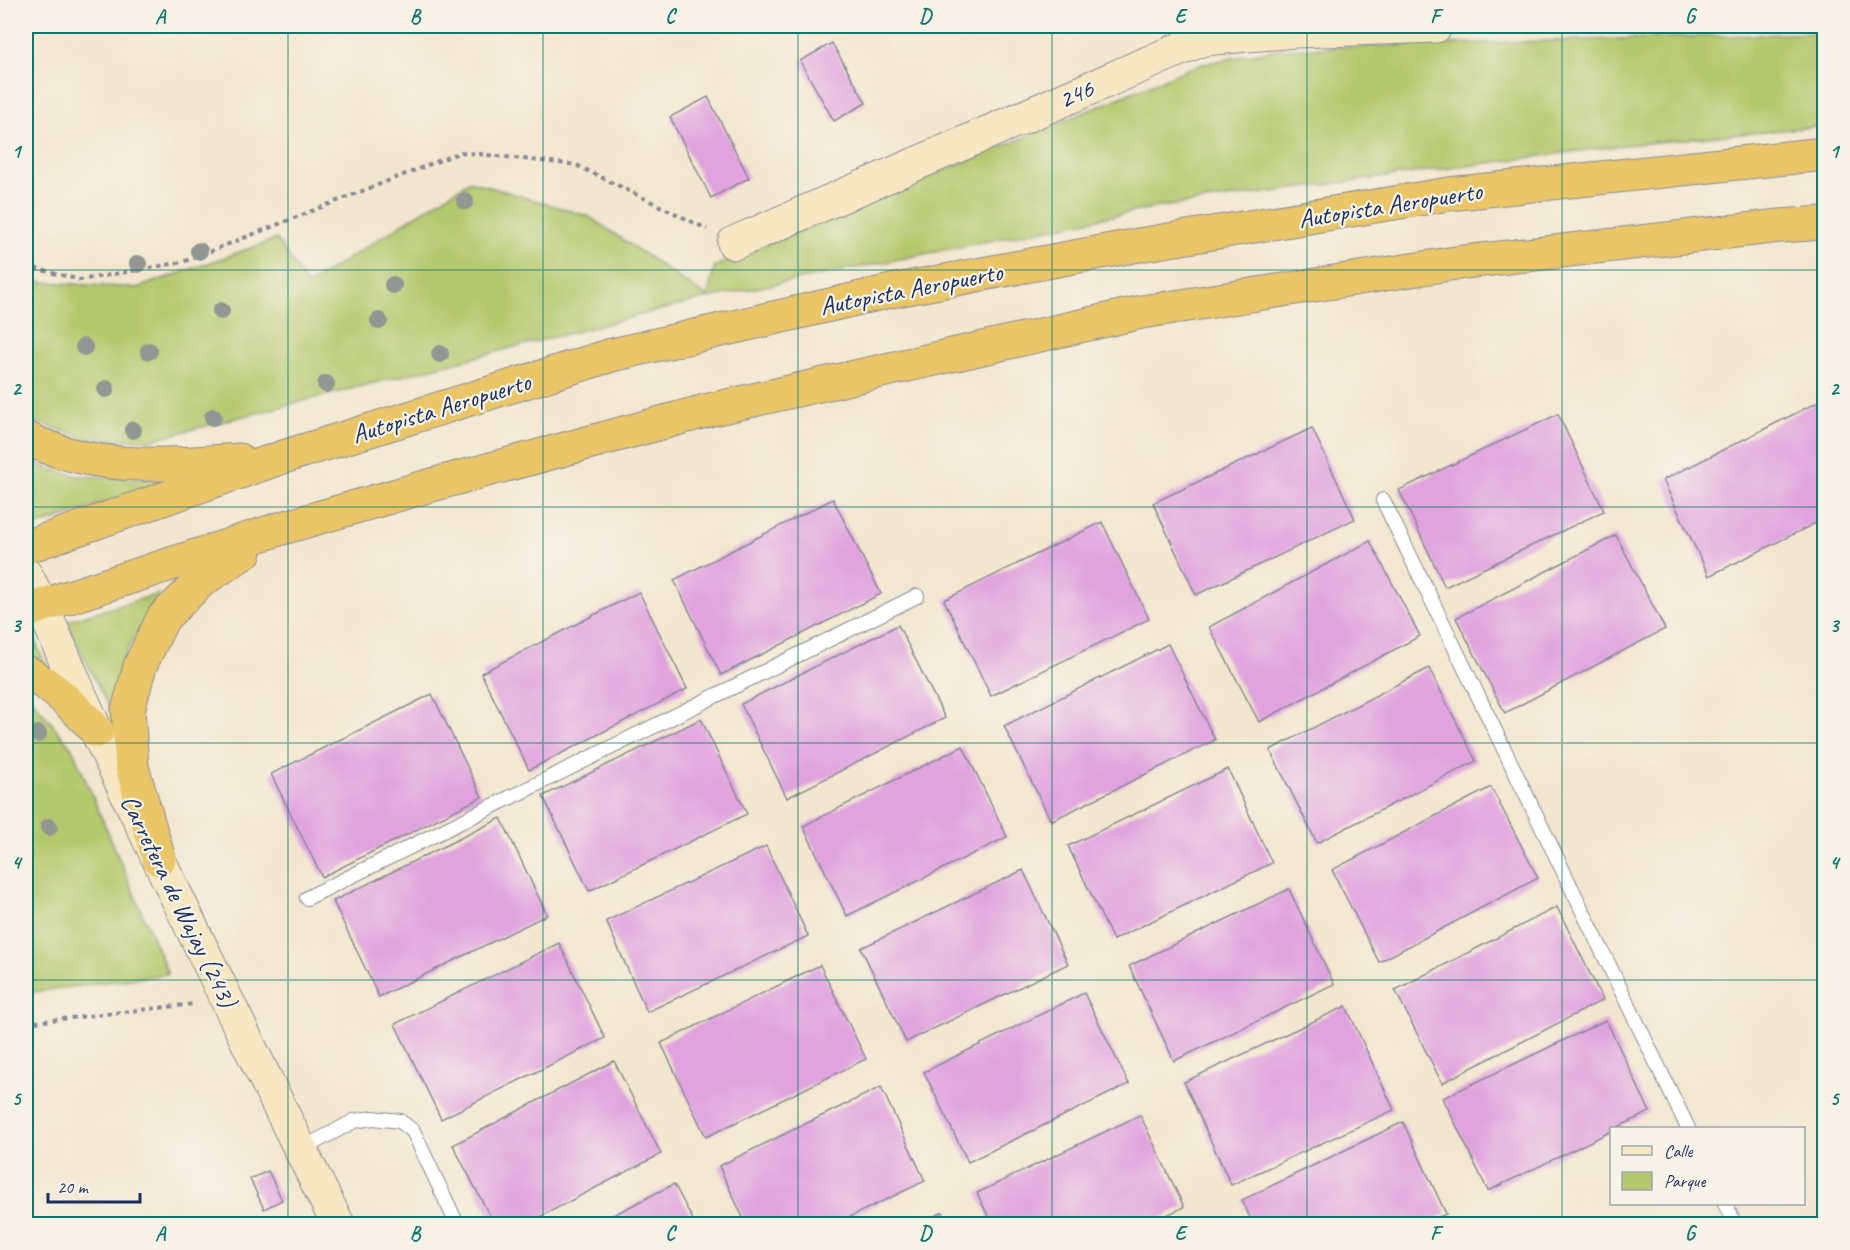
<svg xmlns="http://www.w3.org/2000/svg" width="1850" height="1250" font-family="Caveat,sans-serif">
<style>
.green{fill:#b4c96d;stroke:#687c66;stroke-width:1.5}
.building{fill:#e0a3de}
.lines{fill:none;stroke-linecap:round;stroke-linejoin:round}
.lane-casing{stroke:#878a96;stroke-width:16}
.secondary-casing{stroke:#878a96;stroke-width:35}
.highway-casing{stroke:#878a96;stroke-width:35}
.path{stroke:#878a96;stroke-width:4;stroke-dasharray:4.5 4.5;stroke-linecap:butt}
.lane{stroke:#fff;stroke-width:14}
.secondary{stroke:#f7e8c3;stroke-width:33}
.highway{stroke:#eac669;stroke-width:33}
.tree{fill:#919793}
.grid{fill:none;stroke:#0f766e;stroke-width:1.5;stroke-opacity:0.55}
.labels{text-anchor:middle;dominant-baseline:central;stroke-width:4.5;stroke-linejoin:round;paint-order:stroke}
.street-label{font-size:26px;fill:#1b2f5e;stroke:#f7f3e8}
.neatline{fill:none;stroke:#0f766e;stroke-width:2}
.grid-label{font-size:20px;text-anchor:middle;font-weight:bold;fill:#0f766e}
</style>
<rect width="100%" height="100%" fill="#f7f3e8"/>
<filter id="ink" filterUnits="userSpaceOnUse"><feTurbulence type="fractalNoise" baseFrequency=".0167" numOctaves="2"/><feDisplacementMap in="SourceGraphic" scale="12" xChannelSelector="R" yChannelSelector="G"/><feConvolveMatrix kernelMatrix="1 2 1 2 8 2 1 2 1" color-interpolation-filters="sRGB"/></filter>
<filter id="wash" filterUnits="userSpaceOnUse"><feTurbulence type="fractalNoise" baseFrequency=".008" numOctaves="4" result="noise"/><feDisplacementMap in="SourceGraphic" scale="24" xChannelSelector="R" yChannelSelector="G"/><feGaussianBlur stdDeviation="1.35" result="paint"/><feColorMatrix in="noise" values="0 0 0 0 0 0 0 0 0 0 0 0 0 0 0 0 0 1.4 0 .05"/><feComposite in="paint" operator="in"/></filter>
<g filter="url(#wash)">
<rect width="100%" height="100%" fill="#f3e6ce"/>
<g class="green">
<polygon points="1824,33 1824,126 1624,145 1152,208 707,298 151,440 87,439 36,422 26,415 26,281 137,288 277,239 307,285 470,181 588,216 707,297 715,266 1198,65 1278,49"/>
<polygon points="26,457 44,467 77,476 171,480 26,530"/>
<polygon points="159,594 127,651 111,712 66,621"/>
<polygon points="31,633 46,666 26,656 26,635"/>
<polygon points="26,695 29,696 72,748 168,974 26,993"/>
</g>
<g id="blocks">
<g class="building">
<polygon points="832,43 866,103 834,121 800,61"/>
<polygon points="708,97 749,178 711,198 670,117"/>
<polygon points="1824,399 1824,519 1709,576 1663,480"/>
<polygon points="1558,414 1604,511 1445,587 1399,490"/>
<polygon points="1312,428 1355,519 1196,595 1153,503"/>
<polygon points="833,499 881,594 721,675 674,580"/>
<polygon points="1102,522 1149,619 991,696 944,600"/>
<polygon points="1616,535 1665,629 1505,713 1456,618"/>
<polygon points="1370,541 1420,636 1259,722 1209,627"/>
<polygon points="639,592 687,689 529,770 481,673"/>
<polygon points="898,625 945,718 787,798 741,704"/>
<polygon points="1168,644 1215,740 1051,821 1004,726"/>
<polygon points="1429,668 1476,761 1317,843 1270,750"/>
<polygon points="432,694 482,797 322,877 271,774"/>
<polygon points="701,719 747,814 589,891 543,796"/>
<polygon points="963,746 1007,837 847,916 803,826"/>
<polygon points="1228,769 1272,863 1113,940 1068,846"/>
<polygon points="1491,787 1538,878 1379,962 1332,870"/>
<polygon points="501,818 547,915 379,997 333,901"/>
<polygon points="766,846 808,936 647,1012 606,921"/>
<polygon points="1023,870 1068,964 906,1042 861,948"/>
<polygon points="1289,889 1334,984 1174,1061 1129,966"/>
<polygon points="1557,907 1603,1000 1442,1083 1395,990"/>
<polygon points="559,943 605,1038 441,1119 395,1024"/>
<polygon points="820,965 866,1059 706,1137 661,1043"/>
<polygon points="1084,993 1129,1084 968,1162 924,1072"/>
<polygon points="1346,1006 1394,1110 1231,1185 1184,1082"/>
<polygon points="1606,1020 1650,1112 1616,1128 1612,1128 1612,1131 1488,1191 1443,1098"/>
<polygon points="614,1061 661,1154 526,1224 494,1224 453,1145"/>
<polygon points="881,1087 925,1181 835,1224 746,1224 719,1166"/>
<polygon points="1140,1115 1184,1207 1148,1224 992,1224 977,1193"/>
<polygon points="1403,1122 1446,1214 1424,1224 1253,1224 1242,1200"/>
<polygon points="268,1171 282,1200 264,1209 250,1179"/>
<polygon points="674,1184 695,1224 596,1224"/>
<polygon points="943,1212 949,1224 917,1224"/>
</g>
</g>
</g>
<g filter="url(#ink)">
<use href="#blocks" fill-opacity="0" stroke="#878a96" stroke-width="1.5"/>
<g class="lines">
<defs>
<g id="lane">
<polyline points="1383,500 1688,1128"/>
<polyline points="307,898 917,596"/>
<polyline points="300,1150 354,1121 373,1118 400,1121 413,1131 457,1224"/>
<polyline points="1725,1204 1735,1224"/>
</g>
<g id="secondary">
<polyline points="734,243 1203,39 1296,31 1436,26"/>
<path d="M26 575C54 627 73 683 99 736 178 899 256 1063 338 1224"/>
</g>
<g id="highway">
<path d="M26 438C96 472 163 465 239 460"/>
<polyline points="26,547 280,458 612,355 891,291 1133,246 1449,194 1824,154"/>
<polyline points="26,611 279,529 428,486 709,410 1142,312 1456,263 1780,226 1824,223"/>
<path d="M26 672C54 686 75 708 97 731"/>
<polyline points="159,859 132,767 128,710 140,666 163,618 201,581 245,552"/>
</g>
</defs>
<use href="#lane" class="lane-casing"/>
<use href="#secondary" class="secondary-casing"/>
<use href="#highway" class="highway-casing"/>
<g class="path">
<polyline points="26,266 80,280 183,262 461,152 576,165 707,229"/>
<polyline points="26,1023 193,1004"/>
</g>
<use href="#lane" class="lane"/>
<use href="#secondary" class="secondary"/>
<use href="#highway" class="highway"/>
</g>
<g class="tree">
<circle cx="465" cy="201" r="9"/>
<circle cx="199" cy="251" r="9"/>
<circle cx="138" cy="264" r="9"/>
<circle cx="393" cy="285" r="9"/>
<circle cx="221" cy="311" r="9"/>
<circle cx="379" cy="321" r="9"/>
<circle cx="84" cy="347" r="9"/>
<circle cx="149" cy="351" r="9"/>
<circle cx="440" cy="354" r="9"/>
<circle cx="326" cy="384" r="9"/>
<circle cx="106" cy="389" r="9"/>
<circle cx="213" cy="417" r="9"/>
<circle cx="133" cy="430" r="9"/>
<circle cx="38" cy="734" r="9"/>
<circle cx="49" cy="827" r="9"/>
</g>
</g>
<path class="grid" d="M288 26V1224M543 26V1224M798 26V1224M1052 26V1224M1307 26V1224M1562 26V1224M26 270H1824M26 507H1824M26 743H1824M26 980H1824"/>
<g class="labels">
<g class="street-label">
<text transform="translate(1076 94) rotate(-24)">246</text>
<text transform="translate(1390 205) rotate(-9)">Autopista Aeropuerto</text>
<text transform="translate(911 289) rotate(-11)">Autopista Aeropuerto</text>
<text transform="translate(441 408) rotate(-17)">Autopista Aeropuerto</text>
<text transform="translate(179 901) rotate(64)">Carretera de Wajay (243)</text>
</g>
</g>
<rect width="1850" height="1250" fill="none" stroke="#f7f3e8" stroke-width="66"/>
<rect x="1610" y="1127" width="195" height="78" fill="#f7f3e8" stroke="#9fa5b1" stroke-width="1.5"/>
<rect x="1622" y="1146" width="30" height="9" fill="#f7e8c3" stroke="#9fa5b1" stroke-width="1.5"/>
<text x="1664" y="1157" font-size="18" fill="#1b2f5e">Calle</text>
<rect x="1622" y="1172" width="30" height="18" fill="#b4c96d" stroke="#9fa5b1" stroke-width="1.5"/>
<text x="1664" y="1187" font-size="18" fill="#1b2f5e">Parque</text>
<path d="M48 1193v9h92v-9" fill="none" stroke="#1b2f5e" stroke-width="3"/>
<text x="57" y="1193" font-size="18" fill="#1b2f5e" stroke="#f7f3e8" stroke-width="4.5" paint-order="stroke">20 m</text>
<rect x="33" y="33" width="1784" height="1184" class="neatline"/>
<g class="grid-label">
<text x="160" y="23">A</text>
<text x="415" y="23">B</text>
<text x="670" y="23">C</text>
<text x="925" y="23">D</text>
<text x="1180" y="23">E</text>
<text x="1435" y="23">F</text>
<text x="1690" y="23">G</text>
<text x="16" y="158">1</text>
<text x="1834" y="158">1</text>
<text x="16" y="395">2</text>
<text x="1834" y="395">2</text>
<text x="16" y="632">3</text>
<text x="1834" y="632">3</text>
<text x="16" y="869">4</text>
<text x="1834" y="869">4</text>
<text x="16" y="1105">5</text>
<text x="1834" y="1105">5</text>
<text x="160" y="1240">A</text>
<text x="415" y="1240">B</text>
<text x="670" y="1240">C</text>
<text x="925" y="1240">D</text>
<text x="1180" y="1240">E</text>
<text x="1435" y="1240">F</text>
<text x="1690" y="1240">G</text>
</g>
</svg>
